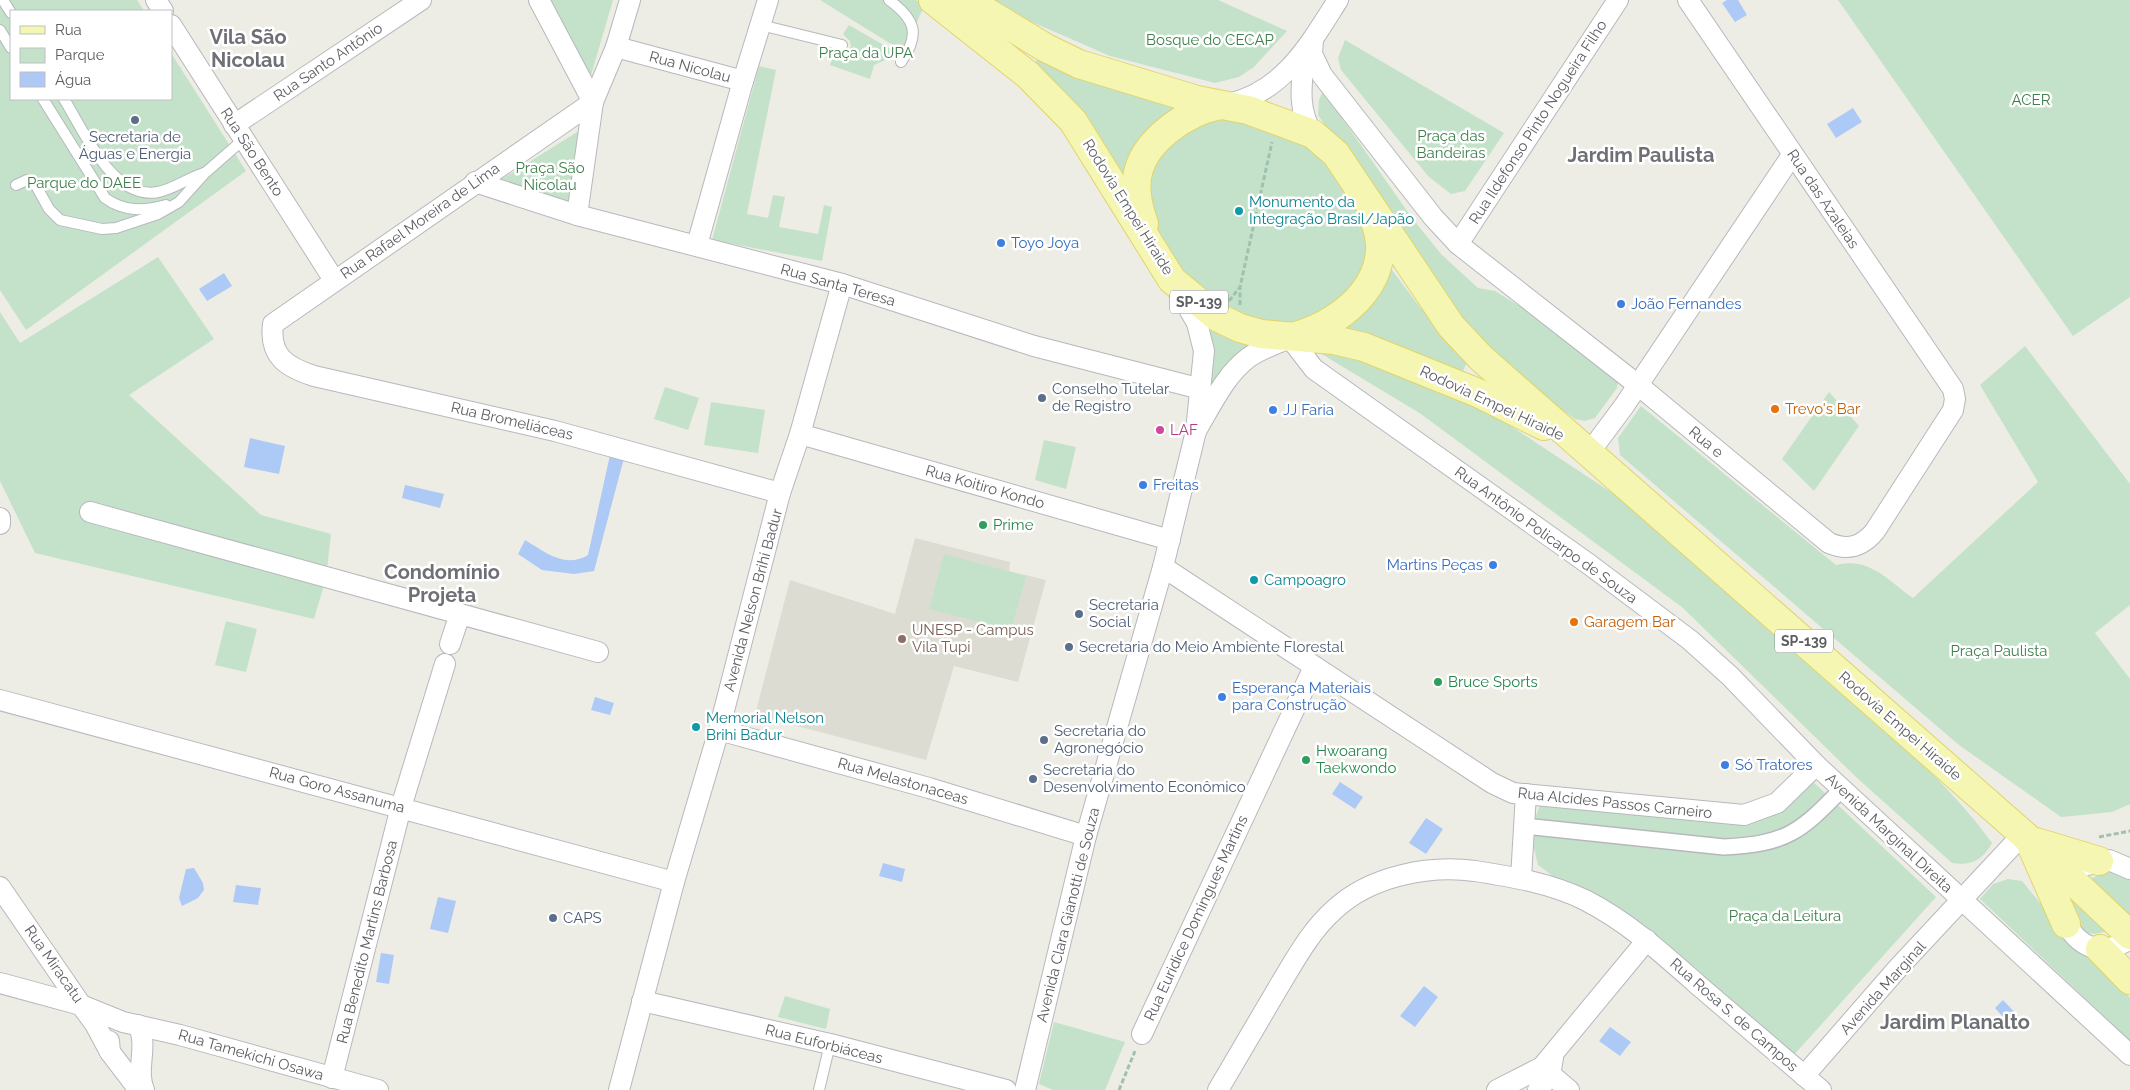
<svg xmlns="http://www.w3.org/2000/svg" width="2130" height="1090" font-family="Raleway,sans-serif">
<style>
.education{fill:#dddcd3}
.green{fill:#c4e2c9}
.water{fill:#adc9f5}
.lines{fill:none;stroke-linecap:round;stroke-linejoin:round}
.service-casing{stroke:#b7b8bd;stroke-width:12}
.pedestrian-casing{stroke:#b7b8bd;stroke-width:18}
.minor-casing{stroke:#b7b8bd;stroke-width:22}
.primary-casing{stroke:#e1d46a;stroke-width:30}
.path{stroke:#9ec2af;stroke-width:3;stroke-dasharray:5 2.5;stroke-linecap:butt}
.service{stroke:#fff;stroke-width:10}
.pedestrian{stroke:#fff;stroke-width:15}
.minor{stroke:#fff;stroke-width:20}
.primary{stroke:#f5f6b1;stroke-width:28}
.service-dot{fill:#5c6f8a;stroke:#fff;stroke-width:2}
.culture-dot{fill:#0f9aa8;stroke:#fff;stroke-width:2}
.shop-dot{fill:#3f7fe0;stroke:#fff;stroke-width:2}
.food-dot{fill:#e8710a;stroke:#fff;stroke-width:2}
.hotel-dot{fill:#d1479c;stroke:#fff;stroke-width:2}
.leisure-dot{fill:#2e9e5b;stroke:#fff;stroke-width:2}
.education-dot{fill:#8d6e63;stroke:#fff;stroke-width:2}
.labels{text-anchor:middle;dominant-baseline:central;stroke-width:5;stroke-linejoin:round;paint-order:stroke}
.shield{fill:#fff;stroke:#8e8e92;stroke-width:1}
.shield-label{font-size:14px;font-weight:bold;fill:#5d5e63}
.park-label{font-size:15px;fill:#3f804d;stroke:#fff}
.street-label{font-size:15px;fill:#5d5e63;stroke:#fff}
.service-label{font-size:15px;fill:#4e5e75;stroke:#fff;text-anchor:start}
.culture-label{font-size:15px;fill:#0d838f;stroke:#fff;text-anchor:start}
.shop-label{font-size:15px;fill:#366cbe;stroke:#fff;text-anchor:start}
.food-label{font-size:15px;fill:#c56008;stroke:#fff;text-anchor:start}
.hotel-label{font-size:15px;fill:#b23c85;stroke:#fff;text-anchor:start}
.leisure-label{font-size:15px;fill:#27864d;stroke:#fff;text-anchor:start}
.education-label{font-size:15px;fill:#785e54;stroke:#fff;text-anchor:start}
.district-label{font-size:20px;font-weight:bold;fill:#6e7075;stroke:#fff}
</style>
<rect width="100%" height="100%" fill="#edede5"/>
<polygon class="education" points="915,538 1010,562 1009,571 1046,580 1018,682 954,666 926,760 755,715 790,580 895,614"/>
<g class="green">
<polygon points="0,0 137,0 144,11 11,11 11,99 171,99 171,53 246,171 26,330 0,290"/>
<polygon points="548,0 613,0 589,82"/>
<polygon points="820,0 916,0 924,6 904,52"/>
<polygon points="995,0 1218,0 1287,31 1254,67 1239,77 1215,83 1110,56 1032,22"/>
<polygon points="1838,0 2130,0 2130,297 2073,336"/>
<polygon points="849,25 899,54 874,65 870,79 830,65 836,49 844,52 851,47 850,41 843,34"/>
<polygon points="1345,40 1504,133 1465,191 1451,194 1429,177 1341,70 1338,58"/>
<polygon points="1043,56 1183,107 1125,185 1038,70 1036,61"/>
<polygon points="759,66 776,70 747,214 768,218 773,195 785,197 779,227 818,234 824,205 832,207 822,261 712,240"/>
<polygon points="1322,93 1328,98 1412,218 1441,254 1478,288 1495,291 1611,363 1618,381 1617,388 1595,418 1585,421 1575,419 1499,363 1472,340 1318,115 1319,100"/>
<polygon points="1228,115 1321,151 1356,203 1369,239 1361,275 1337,306 1285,326 1255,321 1230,309 1194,286 1164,252 1149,208 1150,170 1158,159 1187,129"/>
<polygon points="585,127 568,208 497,182"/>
<polygon points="158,257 214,339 129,395 261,515 331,534 326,578 314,619 35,553 0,481 0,312 20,343"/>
<polygon points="1386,262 1419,306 1467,362 1463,371 1335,328"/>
<polygon points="1198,323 1258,345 1205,409"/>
<path d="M2025 346 2130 484V605L2095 633 2130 679V804L2112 812 2061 817 1959 745 1620 455 1618 438 1641 406 1836 565C1870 557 1887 580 1913 598L2038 482 1980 385Z"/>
<path d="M1340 351 1453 394 1494 415 1632 506 1904 746C1936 777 1966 807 1992 843 1983 860 1971 866 1952 863L1856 777 1683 608 1421 414 1320 353Z"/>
<polygon points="665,387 699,398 688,430 654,419"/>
<polygon points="1829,392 1859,426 1814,491 1782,459"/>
<polygon points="711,402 765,410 758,453 704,445"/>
<polygon points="1044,440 1076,447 1066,489 1035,480"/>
<polygon points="944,554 1026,576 1011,630 929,609"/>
<polygon points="226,621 257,629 246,672 215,665"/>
<polygon points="1809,778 1936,897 1793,1056 1538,865 1530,831 1542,800 1726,822"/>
<polygon points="2108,869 2130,876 2130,913 2128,915 2091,879"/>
<polygon points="2008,879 2022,881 2054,920 2065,940 2081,952 2095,957 2120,983 2130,998 2130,1041 1980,899 1993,884"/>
<path d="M2071 892 2109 930C2080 943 2075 920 2068 898Z"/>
<polygon points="785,996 830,1009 826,1029 778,1017"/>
<polygon points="1054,1022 1125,1042 1105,1090 1053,1090 1039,1084"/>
</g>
<g class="water">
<polygon points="1727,0 1738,0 1747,15 1735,22 1722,3"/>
<polygon points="1853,108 1862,122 1836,138 1827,124"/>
<polygon points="224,273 232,286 207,301 199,289"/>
<polygon points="250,438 285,446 279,474 244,467"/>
<path d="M610 455 624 458 594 571 574 574 542 570 518 554 525 540C545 552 565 569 588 555Z"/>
<polygon points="405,485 444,494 440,508 402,498"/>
<polygon points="595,697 614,703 610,715 591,710"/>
<polygon points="1340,782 1363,797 1355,809 1332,794"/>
<polygon points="1426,818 1443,829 1426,854 1409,843"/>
<polygon points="883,863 905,869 902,882 879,876"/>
<polygon points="194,868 203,883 204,890 198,898 182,906 179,898 186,869"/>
<polygon points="236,885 261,888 258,905 233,902"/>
<polygon points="438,897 456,901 448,933 430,929"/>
<polygon points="381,953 394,955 389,984 376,982"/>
<polygon points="1424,986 1438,997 1415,1027 1400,1016"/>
<polygon points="2003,1000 2020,1018 2006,1031 2000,1025 2005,1019 1995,1008"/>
<polygon points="1610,1027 1631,1042 1620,1056 1599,1041"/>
</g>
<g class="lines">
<defs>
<g id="service">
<polyline points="3,0 11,13"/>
<path d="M889 0C915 19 921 34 901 62"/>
<polyline points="761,25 842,45"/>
<polyline points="0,30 11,48"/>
<path d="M43 99 105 198C124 212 144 211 166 205"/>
<path d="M64 99C84 131 113 201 158 192 174 189 188 178 204 173"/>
<polyline points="16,185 27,180 34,182 49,209 60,220 102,229 116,228 158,214 179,202 205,173 244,139"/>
<polyline points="819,1090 830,1044"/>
</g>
<path id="pedestrian" d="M1524 826 1724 847C1787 844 1800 832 1842 789"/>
<g id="minor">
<polyline points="156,0 163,11"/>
<polyline points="539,0 593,102"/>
<polyline points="171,25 334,280"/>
<path d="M1313 40 1312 54 1322 75 1433 217 1458 244 1638 385 1829 543C1848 551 1862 547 1875 531L1953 410 1955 399 1953 389 1688 0"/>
<polyline points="616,47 630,0"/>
<path d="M1305 52C1302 80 1296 109 1313 134"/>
<polyline points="743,81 768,0"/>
<path d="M593 102 273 324C269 356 286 367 314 376L555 431 780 493"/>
<path d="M1227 104C1283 93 1310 44 1338 0"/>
<polyline points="234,125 421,0"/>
<polyline points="475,182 577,215 842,284 1034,346 1201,389"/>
<polyline points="577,215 593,102 616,47 743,81 697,245"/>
<polyline points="1458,244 1618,0"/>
<path d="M1196 431C1211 406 1225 375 1248 358 1260 349 1276 344 1290 338L1314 369 1590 565 1690 640 1730 676 1816 765 2130 1055"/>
<polyline points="800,434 1170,540"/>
<polyline points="1589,453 1624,406 1792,155"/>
<polyline points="90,512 598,652"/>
<polyline points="0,518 0,524"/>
<polyline points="1163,567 1492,783 1513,793 1744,815 1777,803 1816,765"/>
<polyline points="450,644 460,614"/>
<polyline points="0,700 674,882"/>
<polyline points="719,730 929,788 1086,836"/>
<polyline points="2087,865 2109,860 2130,869"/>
<polyline points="1521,878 1526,794"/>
<polyline points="0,887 81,1005 123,1022 180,1035 378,1090"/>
<path d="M2061 911C2073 945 2098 960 2130 939"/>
<polyline points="0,983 81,1005 95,1024 110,1052"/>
<polyline points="642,1001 830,1044 1006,1090"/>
<path d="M138 1025C149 1046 135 1069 144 1090"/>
<polyline points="1142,1034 1314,667"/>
<polyline points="109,1041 110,1052 139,1090"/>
<polyline points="1542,1067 1569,1090"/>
<polyline points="1804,1076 1898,968 2023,834"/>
<polyline points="332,1078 401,807 445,664"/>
<polyline points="619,1090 674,882 719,730 780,493 800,434 842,284"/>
<polyline points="1025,1090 1086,836 1163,567 1196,431 1204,351 1197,323 1178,290"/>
<path d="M1218 1090C1238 1056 1258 1022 1278 988 1295 960 1310 931 1335 909 1371 876 1428 865 1475 871 1513 877 1550 883 1585 900 1628 922 1663 954 1698 985 1739 1020 1780 1055 1821 1090"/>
<polyline points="1497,1090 1542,1067 1647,940"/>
<polyline points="1538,1090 1550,1075 1553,1058"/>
</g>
<g id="primary">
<polyline points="933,0 1028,75 1073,121 1172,280 1217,317 1240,328 1261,334 1334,340 1364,347 1478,393 1544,426"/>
<polyline points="967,0 1046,48 1079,64 1197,100 1248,110 1313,134 1336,154 1451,326 1481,358 2023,834 2130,935"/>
<path d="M1144 224C1139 210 1135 192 1137 178 1142 141 1187 111 1221 105"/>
<path d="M1296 336C1348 321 1399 274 1373 217"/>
<polyline points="2036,842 2099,861"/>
<polyline points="2032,847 2066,924"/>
<polyline points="2100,949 2130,980"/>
</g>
</defs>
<use href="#service" class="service-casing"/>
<use href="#pedestrian" class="pedestrian-casing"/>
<use href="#minor" class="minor-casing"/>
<use href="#primary" class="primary-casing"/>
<g class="path">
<polyline points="1229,301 1239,288"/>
<polyline points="1240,305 1240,287 1272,142"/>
<polyline points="2099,837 2130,831"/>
<polyline points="1119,1090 1135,1051"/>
</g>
<use href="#service" class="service"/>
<use href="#pedestrian" class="pedestrian"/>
<use href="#minor" class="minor"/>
<use href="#primary" class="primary"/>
</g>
<g class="service-dot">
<circle cx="135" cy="120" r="5"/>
<circle cx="1042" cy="398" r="5"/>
<circle cx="1079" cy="614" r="5"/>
<circle cx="1069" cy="647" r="5"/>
<circle cx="1044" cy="740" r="5"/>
<circle cx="1033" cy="779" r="5"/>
<circle cx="553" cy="918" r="5"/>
</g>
<g class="culture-dot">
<circle cx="1239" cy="211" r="5"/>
<circle cx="1254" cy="580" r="5"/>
<circle cx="696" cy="727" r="5"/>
</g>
<g class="shop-dot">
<circle cx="1001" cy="243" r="5"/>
<circle cx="1621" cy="304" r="5"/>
<circle cx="1273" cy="410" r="5"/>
<circle cx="1143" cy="485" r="5"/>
<circle cx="1493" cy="565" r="5"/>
<circle cx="1222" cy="697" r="5"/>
<circle cx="1725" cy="765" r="5"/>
</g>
<g class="food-dot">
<circle cx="1775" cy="409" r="5"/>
<circle cx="1574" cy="622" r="5"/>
</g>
<circle class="hotel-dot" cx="1160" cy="430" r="5"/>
<g class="leisure-dot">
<circle cx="983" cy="525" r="5"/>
<circle cx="1438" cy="682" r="5"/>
<circle cx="1306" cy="760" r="5"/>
</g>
<circle class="education-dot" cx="902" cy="639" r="5"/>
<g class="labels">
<g class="shield">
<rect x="1170" y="290.5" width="58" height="23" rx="4"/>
<rect x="1775" y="629.5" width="58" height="23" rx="4"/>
</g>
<g class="shield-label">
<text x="1199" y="302">SP-139</text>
<text x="1804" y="641">SP-139</text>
</g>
<g class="park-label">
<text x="1210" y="40">Bosque do CECAP</text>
<text x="866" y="53">Praça da UPA</text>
<text x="2031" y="100">ACER</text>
<text x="1451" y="136">Praça das<tspan x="1451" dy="17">Bandeiras</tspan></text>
<text x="550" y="168">Praça São<tspan x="550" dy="17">Nicolau</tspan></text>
<text x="84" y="183">Parque do DAEE</text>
<text x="1999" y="651">Praça Paulista</text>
<text x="1785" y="916">Praça da Leitura</text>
</g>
<g class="street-label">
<text transform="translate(328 62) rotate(-34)">Rua Santo Antônio</text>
<text transform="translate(690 67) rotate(15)">Rua Nicolau</text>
<text transform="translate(1538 122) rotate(-57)">Rua Ildefonso Pinto Nogueira Filho</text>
<text transform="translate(252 152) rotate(57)">Rua São Bento</text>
<text transform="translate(1823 199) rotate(56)">Rua das Azaleias</text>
<text transform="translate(1128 207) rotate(58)">Rodovia Empei Hiraide</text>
<text transform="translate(420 221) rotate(-35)">Rua Rafael Moreira de Lima</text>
<text transform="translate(838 285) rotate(16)">Rua Santa Teresa</text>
<text transform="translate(1492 403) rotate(25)">Rodovia Empei Hiraide</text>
<text transform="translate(512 421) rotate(13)">Rua Bromeliáceas</text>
<text transform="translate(1706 442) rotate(40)">Rua e</text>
<text transform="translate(985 487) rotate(16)">Rua Koitiro Kondo</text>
<text transform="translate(1546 535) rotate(36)">Rua Antônio Policarpo de Souza</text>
<text transform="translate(753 600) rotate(-75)">Avenida Nelson Brihi Badur</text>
<text transform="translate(1900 726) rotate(41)">Rodovia Empei Hiraide</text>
<text transform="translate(903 781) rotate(16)">Rua Melastonaceas</text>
<text transform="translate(337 790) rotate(15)">Rua Goro Assanuma</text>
<text transform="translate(1615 803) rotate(6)">Rua Alcides Passos Carneiro</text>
<text transform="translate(1889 833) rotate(43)">Avenida Marginal Direita</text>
<text transform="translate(1068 915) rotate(-76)">Avenida Clara Gianotti de Souza</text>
<text transform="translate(1196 918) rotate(-65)">Rua Euridice Domingues Martins</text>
<text transform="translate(367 942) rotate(-76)">Rua Benedito Martins Barbosa</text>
<text transform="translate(54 964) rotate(55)">Rua Miracatu</text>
<text transform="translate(1883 988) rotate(-48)">Avenida Marginal</text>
<text transform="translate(1734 1015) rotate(41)">Rua Rosa S. de Campos</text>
<text transform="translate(824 1044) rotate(14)">Rua Euforbiáceas</text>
<text transform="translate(251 1055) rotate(16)">Rua Tamekichi Osawa</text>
</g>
<g class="service-label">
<text x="135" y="137" text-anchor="middle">Secretaria de<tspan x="135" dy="17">Águas e Energia</tspan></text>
<text x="1052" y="389">Conselho Tutelar<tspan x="1052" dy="17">de Registro</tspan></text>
<text x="1089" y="605">Secretaria<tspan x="1089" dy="17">Social</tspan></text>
<text x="1079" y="647">Secretaria do Meio Ambiente Florestal</text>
<text x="1054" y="731">Secretaria do<tspan x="1054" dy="17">Agronegócio</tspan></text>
<text x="1043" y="770">Secretaria do<tspan x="1043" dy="17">Desenvolvimento Econômico</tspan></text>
<text x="563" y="918">CAPS</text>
</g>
<g class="culture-label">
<text x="1249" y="202">Monumento da<tspan x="1249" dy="17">Integração Brasil/Japão</tspan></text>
<text x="1264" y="580">Campoagro</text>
<text x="706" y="718">Memorial Nelson<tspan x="706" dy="17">Brihi Badur</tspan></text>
</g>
<g class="shop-label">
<text x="1011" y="243">Toyo Joya</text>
<text x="1631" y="304">João Fernandes</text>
<text x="1283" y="410">JJ Faria</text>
<text x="1153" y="485">Freitas</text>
<text x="1483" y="565" text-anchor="end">Martins Peças</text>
<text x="1232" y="688">Esperança Materiais<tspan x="1232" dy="17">para Construção</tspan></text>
<text x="1735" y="765">Só Tratores</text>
</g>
<g class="food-label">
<text x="1785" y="409">Trevo's Bar</text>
<text x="1584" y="622">Garagem Bar</text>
</g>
<g class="hotel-label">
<text x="1170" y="430">LAF</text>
</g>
<g class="leisure-label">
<text x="993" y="525">Prime</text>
<text x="1448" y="682">Bruce Sports</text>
<text x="1316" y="751">Hwoarang<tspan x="1316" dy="17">Taekwondo</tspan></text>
</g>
<g class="education-label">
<text x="912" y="630">UNESP - Campus<tspan x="912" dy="17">Vila Tupi</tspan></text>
</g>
<g class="district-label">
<text x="248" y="37">Vila São<tspan x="248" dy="23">Nicolau</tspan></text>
<text x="1641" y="155">Jardim Paulista</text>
<text x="442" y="572">Condomínio<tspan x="442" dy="23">Projeta</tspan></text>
<text x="1955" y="1022">Jardim Planalto</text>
</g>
</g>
<rect x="10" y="10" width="162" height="90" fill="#ffffff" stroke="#bebfc1"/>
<rect x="20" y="26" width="25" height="8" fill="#f5f6b1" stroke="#bebfc1"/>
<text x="55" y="35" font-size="15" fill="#5d5e63">Rua</text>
<rect x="20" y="48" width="25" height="15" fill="#c4e2c9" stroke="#bebfc1"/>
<text x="55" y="60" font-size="15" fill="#5d5e63">Parque</text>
<rect x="20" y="72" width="25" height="15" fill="#adc9f5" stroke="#bebfc1"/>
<text x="55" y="85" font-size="15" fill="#5d5e63">Água</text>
</svg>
